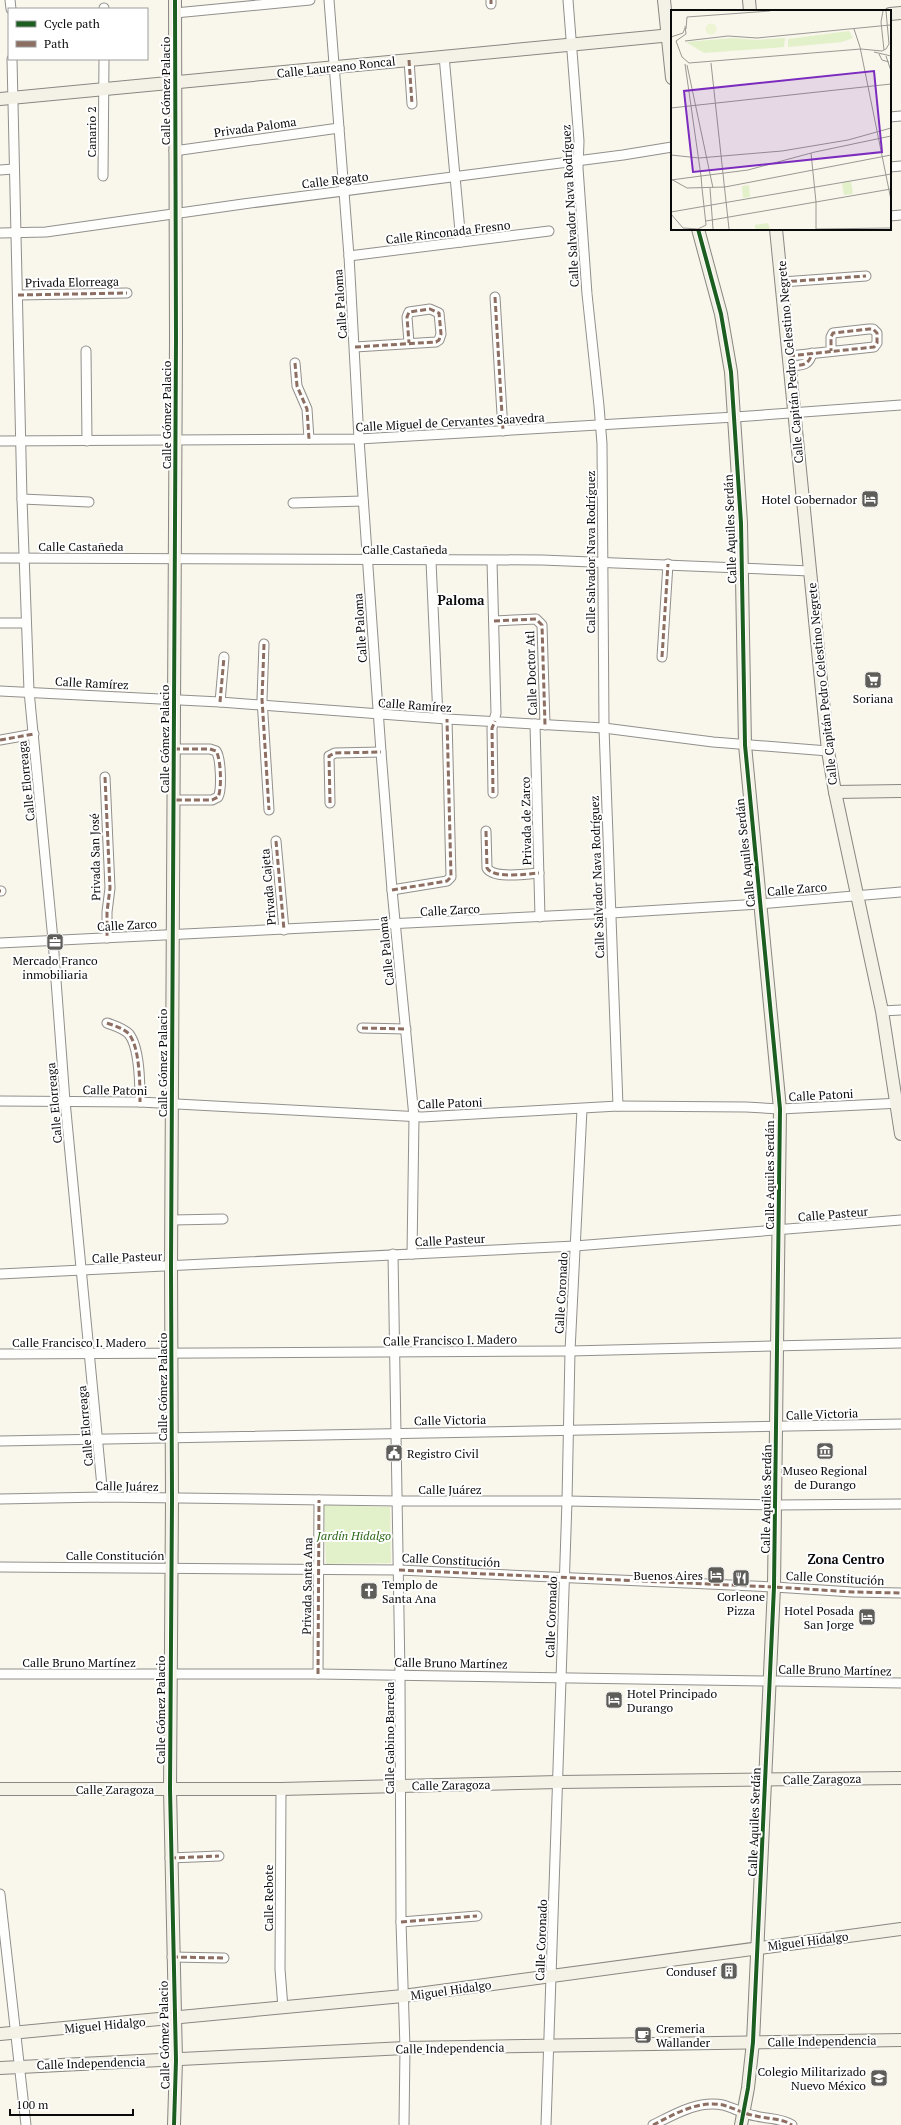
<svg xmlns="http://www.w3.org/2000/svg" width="901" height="2125" font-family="'PT Serif',serif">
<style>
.green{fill:#e2f1c9}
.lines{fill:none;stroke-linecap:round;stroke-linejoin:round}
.street-casing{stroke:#92908c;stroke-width:11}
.secondary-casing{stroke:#888782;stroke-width:14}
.street{stroke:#fefefc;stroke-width:9}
.secondary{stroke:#f4f2e6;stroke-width:12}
.quiet{stroke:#8d6e63;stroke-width:3;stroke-dasharray:6 3;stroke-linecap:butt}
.cycleway-casing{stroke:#fff;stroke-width:6}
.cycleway{stroke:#1b5e20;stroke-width:4}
.labels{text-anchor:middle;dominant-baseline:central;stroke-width:4;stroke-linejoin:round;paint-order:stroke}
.street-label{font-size:12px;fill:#0a0a0a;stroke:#fff}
.poi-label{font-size:12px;fill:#0a0a0a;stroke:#fff;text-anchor:end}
.park-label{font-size:12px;font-style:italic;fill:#296615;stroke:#fff}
.neighbourhood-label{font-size:13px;font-weight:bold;fill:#0a0a0a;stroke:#fff}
.inset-road{fill:none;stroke:#999892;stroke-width:1}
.view{fill:#7b2cbf;fill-opacity:0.15;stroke:#7b2cbf;stroke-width:2}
.inset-edge{fill:none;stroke:#0a0a0a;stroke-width:2}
</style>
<rect width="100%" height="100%" fill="#f9f6ec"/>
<polygon class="green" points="324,1505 390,1507 391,1563 326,1564"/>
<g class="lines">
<defs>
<g id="street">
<polyline points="10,0 11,9"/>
<polyline points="329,0 349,256 359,439 381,752 392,890 414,1117 412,1254"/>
<polyline points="491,0 491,4"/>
<polyline points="568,0 579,141 578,168 587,294 599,406 602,444 604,728 618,1106"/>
<polyline points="104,9 104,8"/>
<polyline points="175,13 310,0"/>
<polyline points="444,56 461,242"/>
<polyline points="12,59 22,499 29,691 53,940 65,1101 103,1497"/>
<polyline points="409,60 412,104"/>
<polyline points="890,117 901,116"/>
<polyline points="174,151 339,128"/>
<polyline points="890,167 901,166"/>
<polyline points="0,170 13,169"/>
<polyline points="103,176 104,59"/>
<polyline points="890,216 901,215"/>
<polyline points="0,233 46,232 243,204 623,155 672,147"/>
<polyline points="349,256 549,231"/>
<polyline points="782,282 866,276"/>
<polyline points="18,295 127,293"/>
<polyline points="495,297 503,431"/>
<polyline points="355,347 436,342 439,340 441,334 439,313 430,309 409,312 407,317 409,343"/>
<polyline points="86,351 87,441"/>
<polyline points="789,356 874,347 877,343 877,333 873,329 869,329 833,333 831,337 831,351"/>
<polyline points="295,363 297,386 307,409 309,439"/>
<path d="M790 366C802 365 809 366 812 353"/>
<polyline points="0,441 359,439 735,417 901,405"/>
<polyline points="22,499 89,502"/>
<polyline points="293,503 363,501"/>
<polyline points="0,558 542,560 810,571"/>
<polyline points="431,561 438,718"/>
<polyline points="492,561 496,713 492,728 493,793"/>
<polyline points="494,621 536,619 542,625 545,725"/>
<polyline points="0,623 26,623"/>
<polyline points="264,644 262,699 269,810"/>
<polyline points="662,657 668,564"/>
<polyline points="0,691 220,702 447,719 604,728 713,742 828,751"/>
<polyline points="220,702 224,657"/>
<polyline points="535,724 540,917"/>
<polyline points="0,740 34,734"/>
<path d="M174 749H210L216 751C221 758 222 790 218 797L212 800H174"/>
<polyline points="105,777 110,888 107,912 107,938"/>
<polyline points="330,803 329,756 335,753 381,752"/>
<path d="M486 831 487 868C493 879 527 874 539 873"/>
<polyline points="276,841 284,930"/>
<polyline points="392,890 447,881 451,877 447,719"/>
<polyline points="0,891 1,891"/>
<polyline points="0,943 611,913 760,904 901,892"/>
<polyline points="882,1011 901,1010"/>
<path d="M107 1023C115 1026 123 1028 129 1034 140 1048 140 1085 140 1102"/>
<polyline points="362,1028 406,1029"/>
<polyline points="0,1101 140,1102 422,1117 618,1106 746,1107 780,1109 901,1103"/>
<polyline points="172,1220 223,1219"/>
<polyline points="393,1254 400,1675 401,1922 405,2048 404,2125"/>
<polyline points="0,1274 575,1246 901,1220"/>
<polyline points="0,1354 570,1351 901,1343"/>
<polyline points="0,1441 901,1424"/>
<polyline points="0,1499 103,1497 398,1501 567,1501 776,1505 901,1504"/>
<polyline points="0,1567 399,1570 774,1587 853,1592 901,1593"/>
<polyline points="0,1674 318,1674 901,1683"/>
<polyline points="318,1674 319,1500"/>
<polyline points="281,1789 280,1969 283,2008"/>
<polyline points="170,1858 219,1856"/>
<polyline points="0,1894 26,2125"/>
<polyline points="401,1922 477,1916"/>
<polyline points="172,1957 224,1958"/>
<polyline points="546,2125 567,1501 570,1351 582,1109"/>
<path d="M653 2125C675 2114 698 2100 723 2105 734 2108 744 2114 756 2116 767 2119 782 2118 792 2125"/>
</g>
<g id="secondary">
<polyline points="664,0 672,78"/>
<polyline points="749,0 750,11"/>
<polyline points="890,14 901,13"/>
<polyline points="0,99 672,35"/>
<polyline points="698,229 721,314 731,372 741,523 745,745 780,1109 774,1587 753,2042 748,2088 741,2125"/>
<polyline points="776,229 828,751 835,792 882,1011 901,1134"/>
<polyline points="835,792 901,791"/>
<polyline points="0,1789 281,1789 558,1782 901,1778"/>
<polyline points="0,2034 403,1996 901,1929"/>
<polyline points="0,2068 405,2048 901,2040"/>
<polyline points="174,2125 176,2060 170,1789 172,1499 171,1267 176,339 175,0"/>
</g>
</defs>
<use href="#street" class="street-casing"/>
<use href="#secondary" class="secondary-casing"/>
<use href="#street" class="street"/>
<use href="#secondary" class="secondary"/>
<g class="quiet">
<polyline points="491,0 491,4"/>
<polyline points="409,60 412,104"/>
<polyline points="782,282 866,276"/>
<polyline points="18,295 127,293"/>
<polyline points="495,297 503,431"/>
<polyline points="355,347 436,342 439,340 441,334 439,313 430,309 409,312 407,317 409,343"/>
<polyline points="789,356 874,347 877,343 877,333 873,329 869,329 833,333 831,337 831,351"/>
<polyline points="295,363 297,386 307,409 309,439"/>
<path d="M790 366C802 365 809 366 812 353"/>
<polyline points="494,621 536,619 542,625 545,725"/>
<polyline points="264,644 262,699 269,810"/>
<polyline points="662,657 668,564"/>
<polyline points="220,702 224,657"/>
<polyline points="0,740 34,734"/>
<path d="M174 749H210L216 751C221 758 222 790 218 797L212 800H174"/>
<polyline points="105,777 110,888 107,912 107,938"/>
<polyline points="493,793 492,728 495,721"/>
<polyline points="330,803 329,756 335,753 381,752"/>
<path d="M486 831 487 868C493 879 527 874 539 873"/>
<polyline points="276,841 284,930"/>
<polyline points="392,890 447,881 451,877 447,719"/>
<polyline points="0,891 1,891"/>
<path d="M107 1023C115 1026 123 1028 129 1034 140 1048 140 1085 140 1102"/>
<polyline points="362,1028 406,1029"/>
<polyline points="399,1570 774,1587 853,1592 901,1593"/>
<polyline points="318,1674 319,1500"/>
<polyline points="170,1858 219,1856"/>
<polyline points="401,1922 477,1916"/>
<polyline points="172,1957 224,1958"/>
<path d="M653 2125C675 2114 698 2100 723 2105 734 2108 744 2114 756 2116 767 2119 782 2118 792 2125"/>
</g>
<defs>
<g id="cycleway">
<polyline points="698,229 721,314 731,372 741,523 745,745 780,1109 774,1587 753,2042 748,2088 741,2125"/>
<polyline points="174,2125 176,2060 170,1789 172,1499 171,1267 176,339 175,0"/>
</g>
</defs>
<use href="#cycleway" class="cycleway-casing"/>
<use href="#cycleway" class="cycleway"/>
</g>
<defs>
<symbol id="hotel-square" viewBox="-11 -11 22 22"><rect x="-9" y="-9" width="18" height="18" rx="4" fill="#5e5d59" stroke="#fff"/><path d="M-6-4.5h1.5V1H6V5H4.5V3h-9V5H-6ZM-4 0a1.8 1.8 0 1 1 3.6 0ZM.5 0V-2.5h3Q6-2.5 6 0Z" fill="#fff"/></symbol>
<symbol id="supermarket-square" viewBox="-11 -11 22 22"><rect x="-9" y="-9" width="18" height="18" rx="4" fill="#5e5d59" stroke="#fff"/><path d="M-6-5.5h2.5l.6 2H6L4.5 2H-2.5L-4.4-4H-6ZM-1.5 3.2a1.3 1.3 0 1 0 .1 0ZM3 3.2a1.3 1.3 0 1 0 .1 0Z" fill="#fff"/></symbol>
<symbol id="office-square" viewBox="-11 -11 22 22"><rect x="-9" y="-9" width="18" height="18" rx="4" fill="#5e5d59" stroke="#fff"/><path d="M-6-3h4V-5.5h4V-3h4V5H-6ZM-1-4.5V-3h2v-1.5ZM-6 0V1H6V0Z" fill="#fff"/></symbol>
<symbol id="museum-square" viewBox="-11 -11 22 22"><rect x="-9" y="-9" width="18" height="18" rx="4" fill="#5e5d59" stroke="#fff"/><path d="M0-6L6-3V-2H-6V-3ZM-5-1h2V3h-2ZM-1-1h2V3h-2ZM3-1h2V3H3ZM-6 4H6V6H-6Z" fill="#fff"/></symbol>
<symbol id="civic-square" viewBox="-11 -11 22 22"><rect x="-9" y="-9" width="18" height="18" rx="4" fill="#5e5d59" stroke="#fff"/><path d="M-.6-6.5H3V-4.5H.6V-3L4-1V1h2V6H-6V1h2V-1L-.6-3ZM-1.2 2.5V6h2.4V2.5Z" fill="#fff"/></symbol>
<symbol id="restaurant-square" viewBox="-11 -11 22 22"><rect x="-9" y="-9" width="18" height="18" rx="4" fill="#5e5d59" stroke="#fff"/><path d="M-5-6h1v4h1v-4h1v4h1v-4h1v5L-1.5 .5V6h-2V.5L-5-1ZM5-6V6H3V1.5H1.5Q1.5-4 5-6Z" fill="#fff"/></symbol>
<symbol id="church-square" viewBox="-11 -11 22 22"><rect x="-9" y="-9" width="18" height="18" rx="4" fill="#5e5d59" stroke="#fff"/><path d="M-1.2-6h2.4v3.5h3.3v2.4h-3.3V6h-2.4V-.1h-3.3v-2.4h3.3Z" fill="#fff"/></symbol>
<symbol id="building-square" viewBox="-11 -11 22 22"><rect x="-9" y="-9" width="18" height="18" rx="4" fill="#5e5d59" stroke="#fff"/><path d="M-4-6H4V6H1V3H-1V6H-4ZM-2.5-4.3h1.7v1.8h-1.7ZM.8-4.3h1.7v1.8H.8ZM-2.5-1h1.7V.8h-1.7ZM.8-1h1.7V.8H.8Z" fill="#fff"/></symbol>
<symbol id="cafe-square" viewBox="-11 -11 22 22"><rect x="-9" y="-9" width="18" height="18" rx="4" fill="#5e5d59" stroke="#fff"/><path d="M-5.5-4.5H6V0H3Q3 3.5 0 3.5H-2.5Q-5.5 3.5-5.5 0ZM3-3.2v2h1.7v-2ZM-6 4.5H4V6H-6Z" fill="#fff"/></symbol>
<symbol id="school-square" viewBox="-11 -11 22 22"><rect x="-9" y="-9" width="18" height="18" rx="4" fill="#5e5d59" stroke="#fff"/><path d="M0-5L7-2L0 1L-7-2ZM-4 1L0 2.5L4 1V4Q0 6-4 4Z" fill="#fff"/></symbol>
</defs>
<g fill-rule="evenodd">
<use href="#hotel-square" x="860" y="489" width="20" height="20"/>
<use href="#supermarket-square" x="863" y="670" width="20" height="20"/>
<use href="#office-square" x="45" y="932" width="20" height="20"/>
<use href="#museum-square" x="815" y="1441" width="20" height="20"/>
<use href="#civic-square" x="384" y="1443" width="20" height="20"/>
<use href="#hotel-square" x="706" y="1565" width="20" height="20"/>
<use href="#restaurant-square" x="731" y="1568" width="20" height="20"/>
<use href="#church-square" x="359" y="1581" width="20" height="20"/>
<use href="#hotel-square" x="857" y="1607" width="20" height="20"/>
<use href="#hotel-square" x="604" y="1690" width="20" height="20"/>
<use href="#building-square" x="719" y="1961" width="20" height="20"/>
<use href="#cafe-square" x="633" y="2025" width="20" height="20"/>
<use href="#school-square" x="869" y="2068" width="20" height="20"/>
</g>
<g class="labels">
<g class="street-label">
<text transform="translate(336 67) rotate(-6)">Calle Laureano Roncal</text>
<text transform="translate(165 91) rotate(-90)">Calle Gómez Palacio</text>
<text transform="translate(255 127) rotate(-8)">Privada Paloma</text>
<text transform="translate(91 132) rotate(-90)">Canario 2</text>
<text transform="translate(335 180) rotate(-7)">Calle Regato</text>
<text transform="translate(570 206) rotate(-93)">Calle Salvador Nava Rodríguez</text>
<text transform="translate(448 232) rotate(-7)">Calle Rinconada Fresno</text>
<text transform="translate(72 282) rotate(-1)">Privada Elorreaga</text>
<text transform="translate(340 304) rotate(-94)">Calle Paloma</text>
<text transform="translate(790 362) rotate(-95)">Calle Capitán Pedro Celestino Negrete</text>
<text transform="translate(166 415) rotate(-90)">Calle Gómez Palacio</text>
<text transform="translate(450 422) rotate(-3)">Calle Miguel de Cervantes Saavedra</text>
<text transform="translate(730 529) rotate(-92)">Calle Aquiles Serdán</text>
<text x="81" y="546">Calle Castañeda</text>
<text x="405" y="549">Calle Castañeda</text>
<text transform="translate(590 552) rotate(-90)">Calle Salvador Nava Rodríguez</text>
<text transform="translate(360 628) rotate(-94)">Calle Paloma</text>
<text transform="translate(531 673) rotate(-92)">Calle Doctor Atl</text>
<text transform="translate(92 683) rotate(3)">Calle Ramírez</text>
<text transform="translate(822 684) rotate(-96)">Calle Capitán Pedro Celestino Negrete</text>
<text transform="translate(415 705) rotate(4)">Calle Ramírez</text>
<text transform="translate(164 739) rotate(-90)">Calle Gómez Palacio</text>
<text transform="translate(26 781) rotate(-96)">Calle Elorreaga</text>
<text transform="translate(526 821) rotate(-91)">Privada de Zarco</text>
<text transform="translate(745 853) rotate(-96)">Calle Aquiles Serdán</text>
<text transform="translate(95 857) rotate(-91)">Privada San José</text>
<text transform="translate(597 877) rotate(-92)">Calle Salvador Nava Rodríguez</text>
<text transform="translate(268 887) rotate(-95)">Privada Cajeta</text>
<text transform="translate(797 889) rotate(-5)">Calle Zarco</text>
<text transform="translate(450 910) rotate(-3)">Calle Zarco</text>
<text transform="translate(127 925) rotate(-3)">Calle Zarco</text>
<text transform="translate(386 951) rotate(-96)">Calle Paloma</text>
<text transform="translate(162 1063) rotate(-90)">Calle Gómez Palacio</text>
<text transform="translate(115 1090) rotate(1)">Calle Patoni</text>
<text transform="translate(821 1095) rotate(-3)">Calle Patoni</text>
<text transform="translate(54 1103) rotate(-95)">Calle Elorreaga</text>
<text transform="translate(450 1103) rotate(-2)">Calle Patoni</text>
<text transform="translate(769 1175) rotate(-90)">Calle Aquiles Serdán</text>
<text transform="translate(833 1214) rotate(-5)">Calle Pasteur</text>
<text transform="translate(450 1240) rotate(-3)">Calle Pasteur</text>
<text transform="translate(127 1257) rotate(-2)">Calle Pasteur</text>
<text transform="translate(561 1293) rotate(-87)">Calle Coronado</text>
<text transform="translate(450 1340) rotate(-1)">Calle Francisco I. Madero</text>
<text x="79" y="1342">Calle Francisco I. Madero</text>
<text transform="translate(162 1387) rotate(-90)">Calle Gómez Palacio</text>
<text transform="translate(822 1414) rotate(-2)">Calle Victoria</text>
<text transform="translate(450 1420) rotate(-1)">Calle Victoria</text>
<text transform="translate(85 1426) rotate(-95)">Calle Elorreaga</text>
<text transform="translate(127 1486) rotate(1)">Calle Juárez</text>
<text x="450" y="1489">Calle Juárez</text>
<text transform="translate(766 1499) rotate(-89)">Calle Aquiles Serdán</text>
<text x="115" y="1555">Calle Constitución</text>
<text transform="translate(451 1560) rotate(3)">Calle Constitución</text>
<text transform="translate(835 1578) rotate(3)">Calle Constitución</text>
<text transform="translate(307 1586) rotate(-89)">Privada Santa Ana</text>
<text transform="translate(551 1617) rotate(-88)">Calle Coronado</text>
<text x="79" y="1662">Calle Bruno Martínez</text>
<text transform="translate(451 1663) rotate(1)">Calle Bruno Martínez</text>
<text transform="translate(835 1670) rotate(1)">Calle Bruno Martínez</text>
<text transform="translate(160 1710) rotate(-90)">Calle Gómez Palacio</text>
<text transform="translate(389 1738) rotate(-90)">Calle Gabino Barreda</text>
<text transform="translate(822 1779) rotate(-1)">Calle Zaragoza</text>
<text transform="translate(451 1785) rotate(-1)">Calle Zaragoza</text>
<text x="115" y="1789">Calle Zaragoza</text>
<text transform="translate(754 1822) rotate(-88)">Calle Aquiles Serdán</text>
<text transform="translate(268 1898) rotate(-90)">Calle Rebote</text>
<text transform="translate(541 1940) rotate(-88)">Calle Coronado</text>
<text transform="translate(808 1941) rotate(-7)">Miguel Hidalgo</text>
<text transform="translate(451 1990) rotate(-8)">Miguel Hidalgo</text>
<text transform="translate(105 2025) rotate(-5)">Miguel Hidalgo</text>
<text transform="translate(164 2035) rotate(-91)">Calle Gómez Palacio</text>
<text transform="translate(822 2041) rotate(-1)">Calle Independencia</text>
<text transform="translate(450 2048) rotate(-1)">Calle Independencia</text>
<text transform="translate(91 2063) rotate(-2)">Calle Independencia</text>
</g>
<g class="poi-label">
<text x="857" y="499">Hotel Gobernador</text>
<text x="873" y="698" text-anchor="middle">Soriana</text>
<text x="55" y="960" text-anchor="middle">Mercado Franco<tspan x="55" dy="14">inmobiliaria</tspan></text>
<text x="407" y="1453" text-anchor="start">Registro Civil</text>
<text x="825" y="1470" text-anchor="middle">Museo Regional<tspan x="825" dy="14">de Durango</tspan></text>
<text x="703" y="1575">Buenos Aires</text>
<text x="382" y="1584" text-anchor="start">Templo de<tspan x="382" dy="14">Santa Ana</tspan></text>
<text x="741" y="1596" text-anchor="middle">Corleone<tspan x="741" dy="14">Pizza</tspan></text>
<text x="854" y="1610">Hotel Posada<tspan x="854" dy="14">San Jorge</tspan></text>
<text x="627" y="1693" text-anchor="start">Hotel Principado<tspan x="627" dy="14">Durango</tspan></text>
<text x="716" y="1971">Condusef</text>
<text x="656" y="2028" text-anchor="start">Cremeria<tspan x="656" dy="14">Wallander</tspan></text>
<text x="866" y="2071">Colegio Militarizado<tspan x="866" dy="14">Nuevo México</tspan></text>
</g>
<g class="park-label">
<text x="354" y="1535">Jardín Hidalgo</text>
</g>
<g class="neighbourhood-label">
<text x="461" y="600">Paloma</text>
<text x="846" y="1559">Zona Centro</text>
</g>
</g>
<g transform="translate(671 10)">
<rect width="220" height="220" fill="#f9f6ec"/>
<path d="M178 21 182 28 171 32 117 37V29ZM62 28 85 30 114 28 113 37 33 43 15 32ZM180 171 182 184 173 185 171 173ZM78 175 79 187 72 188 71 176ZM97 213 99 219H84V215Z" fill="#e2f1c9"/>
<path d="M34.5 19a5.5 5.5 0 1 1 11 0a5.5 5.5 0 1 1-11 0Z" fill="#edf4d3"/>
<path class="inset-road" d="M212 1 210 12 213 40M14 16 15 24 5 31 11 47 18 53 190 39 211 41 215 39 218 34 215 1M15 19 16 7 99 1M183 19 189 37 220 190M0 27 12 23 14 18M14 31 57 26 86 28 219 15M203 42 220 46M208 44 211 50 218 52M215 46 220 61M40 53 58 219M14 54 30 166 77 160 144 142 220 126M16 55 42 178M0 98 220 74M140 143 145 192V219M0 145 28 148 111 141 177 130 220 118M0 169 16 178 54 177 220 145M0 170 30 166 31 178M39 178 42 219M0 202 220 164M0 204 12 218 27 219M35 211 220 179M27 219 35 215 31 178M145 219 220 218"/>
<path class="view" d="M203 61 211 142 22 162 13 81Z"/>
<rect width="220" height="220" class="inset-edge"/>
</g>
<rect x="8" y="8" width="140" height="52" fill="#ffffff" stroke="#9d9d9d"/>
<rect x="16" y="21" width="20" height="6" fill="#1b5e20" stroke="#9d9d9d"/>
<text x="44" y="28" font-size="12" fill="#0a0a0a">Cycle path</text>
<rect x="16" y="41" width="20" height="6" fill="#8d6e63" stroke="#9d9d9d"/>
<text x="44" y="48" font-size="12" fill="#0a0a0a">Path</text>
<path d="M10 2109v6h123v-6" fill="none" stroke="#0a0a0a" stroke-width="2"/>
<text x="16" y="2109" font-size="12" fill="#0a0a0a" stroke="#ffffff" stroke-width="3" paint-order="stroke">100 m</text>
</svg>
